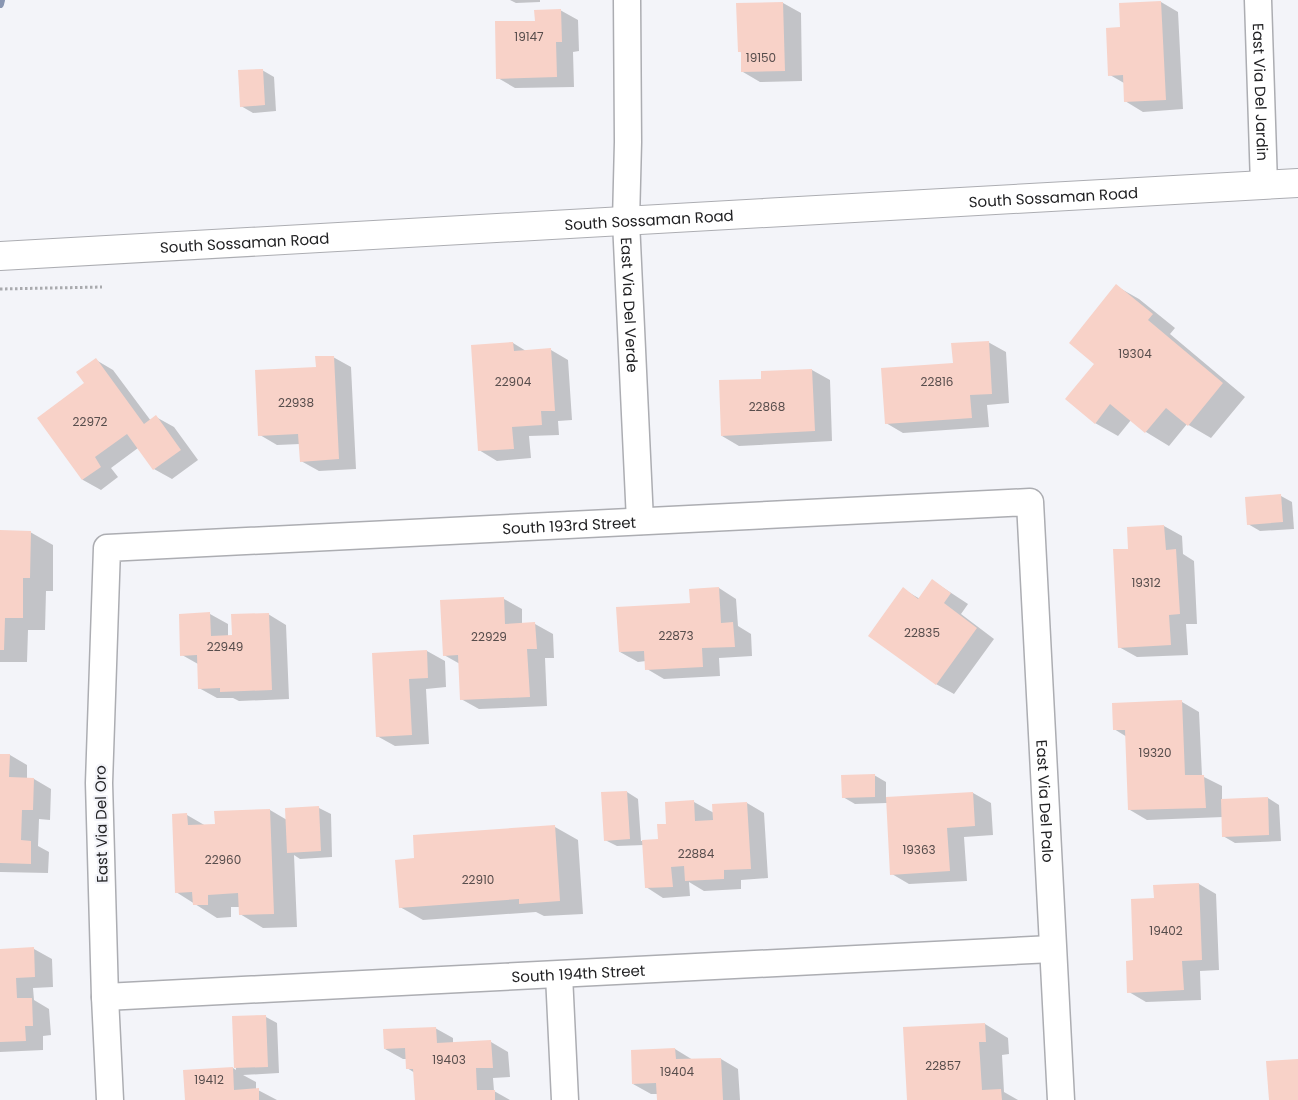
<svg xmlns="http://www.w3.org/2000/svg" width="1298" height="1100" font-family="Poppins,sans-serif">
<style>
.shadow{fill:#0003}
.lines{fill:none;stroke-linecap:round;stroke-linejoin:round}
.stream{stroke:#8996b2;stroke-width:8}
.building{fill:#f8d2c8}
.minor-casing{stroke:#acadb2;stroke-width:29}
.secondary-casing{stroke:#acadb2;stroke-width:30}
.path{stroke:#a9aaae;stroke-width:3;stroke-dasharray:2.5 2.5;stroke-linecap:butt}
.minor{stroke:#fff;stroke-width:26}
.secondary{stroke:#fff;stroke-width:28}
.labels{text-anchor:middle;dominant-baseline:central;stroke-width:4.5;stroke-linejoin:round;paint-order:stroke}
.number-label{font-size:12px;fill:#574d4c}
.street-label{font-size:15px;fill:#212123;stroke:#f3f4f9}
</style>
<rect width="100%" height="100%" fill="#f3f4f9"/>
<g class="shadow">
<polygon points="510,0 540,0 540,2 516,3"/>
<polygon points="1161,2 1178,12 1183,109 1143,112 1125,101 1124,83 1110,75 1121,29"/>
<polygon points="783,3 801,13 802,81 760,82 743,72 742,53 739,51 738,4"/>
<polygon points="560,10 578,20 579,51 573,52 574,87 515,88 498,78 536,22"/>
<polygon points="262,70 274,77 276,111 253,113 241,106"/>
<polygon points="1116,286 1139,299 1175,328 1170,334 1245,397 1211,438 1187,424 1169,446 1146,432 1131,420 1118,436 1095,423 1096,364"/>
<polygon points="988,342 1006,352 1009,403 987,405 989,427 903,433 886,423 954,364"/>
<polygon points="513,343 526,351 551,350 568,360 572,420 558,421 559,435 529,436 531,458 497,461 479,450"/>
<polygon points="333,357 351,367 356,469 319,471 301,461 300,444 277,445 260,435 317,368"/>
<polygon points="96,360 113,370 151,421 156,417 174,427 198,460 172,479 154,469 138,448 111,468 118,477 101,490 83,480 39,418 86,384"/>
<polygon points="812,370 830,380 832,441 739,446 722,436 762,380 762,372"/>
<polygon points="1281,496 1292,502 1294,529 1260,531 1248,524"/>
<polygon points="1164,526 1182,536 1183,554 1194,561 1197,624 1186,624 1188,655 1137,657 1119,647 1130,550 1129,528"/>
<polygon points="0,532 30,532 53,545 53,591 46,591 45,630 28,630 27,662 0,662"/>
<polygon points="933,581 968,604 961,614 994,639 954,694 936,684 903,589 920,599"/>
<polygon points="719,588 736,599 738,626 751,634 752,656 719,658 720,676 664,679 647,669 646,661 638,662 620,652 691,604"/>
<polygon points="504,599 522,609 522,624 535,624 553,634 554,658 545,658 547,706 479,709 461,699 460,664 444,655 441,601"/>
<polygon points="210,614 228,624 228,637 234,637 268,614 286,625 289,699 239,701 233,698 217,698 199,688 198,664 182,655 180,615"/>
<polygon points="427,651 445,661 446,687 426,689 429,744 395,746 377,736 373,654"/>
<polygon points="1182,702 1199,712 1202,776 1222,786 1222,800 1268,798 1279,805 1281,841 1235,843 1223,836 1223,817 1147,820 1130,810 1127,737 1114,729"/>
<polygon points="0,755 10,755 27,765 27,779 34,779 51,789 50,820 39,819 38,846 49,852 48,873 0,872"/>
<polygon points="874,775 886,782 886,798 973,793 991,803 993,835 964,837 967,881 909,884 892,874 887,803 855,804 843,797"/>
<polygon points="627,792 638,799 641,841 659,840 668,825 694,802 714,813 747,803 764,813 768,878 741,880 741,889 704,891 689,882 690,896 663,898 646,887 644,845 617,846 605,840"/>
<polygon points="319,808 331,814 332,857 300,859 294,855 297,927 263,928 240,914 239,907 231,907 231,917 217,918 176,892 187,815 206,826 216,825 270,810 287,820"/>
<polygon points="555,827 578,840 583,914 544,916 536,912 423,920 400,907 416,859"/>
<polygon points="1199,884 1216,894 1219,970 1200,971 1201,1000 1146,1002 1129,992 1155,899"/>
<polygon points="34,949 52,959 53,987 33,988 34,1000 49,1009 51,1035 43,1036 43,1050 0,1052 0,950"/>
<polygon points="266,1017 277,1023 279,1073 243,1075 256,1082 256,1089 277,1100 186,1100 233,1068 236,1070 234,1018"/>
<polygon points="985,1024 1008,1038 1009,1054 1002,1055 1004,1092 1018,1100 908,1100"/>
<polygon points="435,1028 453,1038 453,1043 491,1042 508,1052 510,1077 493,1078 494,1091 510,1100 416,1100 415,1073 407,1068 407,1059 403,1059 385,1049"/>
<polygon points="675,1049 693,1060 721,1059 738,1069 740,1100 658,1100 658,1094 651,1094 633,1084"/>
</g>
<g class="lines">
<polyline class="stream" points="0,4 1,0"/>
</g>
<g class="building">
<polygon points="1161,1 1166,100 1124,102 1123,75 1108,76 1106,28 1120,27 1119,3"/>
<polygon points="783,2 785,71 741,72 741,52 738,52 736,3"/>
<polygon points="561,9 562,42 556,42 557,77 496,79 495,21 535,21 534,10"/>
<polygon points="263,69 265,105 240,107 238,70"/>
<polygon points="1116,284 1153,314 1148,320 1223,383 1188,426 1166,408 1145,433 1110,404 1095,424 1065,399 1094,364 1069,343"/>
<polygon points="989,341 992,394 970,395 972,418 885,424 881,368 953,363 951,343"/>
<polygon points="513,342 514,351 551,348 555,411 541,411 542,425 512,427 514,449 478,451 471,345"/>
<polygon points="315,356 334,356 339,459 300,462 298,434 258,436 255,370 316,367"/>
<polygon points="96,358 144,424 156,415 181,450 153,470 127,434 95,457 101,467 82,480 37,418 84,383 76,372"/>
<polygon points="812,369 815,431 721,436 719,380 761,379 761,371"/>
<polygon points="1281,494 1283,522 1247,525 1245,497"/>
<polygon points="1164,525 1166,550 1176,549 1180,614 1169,615 1171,645 1118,648 1113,549 1128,549 1127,527"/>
<polygon points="0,530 31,531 30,578 23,578 23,618 5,618 4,650 0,650"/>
<polygon points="932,579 951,593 944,603 977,628 936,685 868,636 903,587 918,599"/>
<polygon points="719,587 721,623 733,622 735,647 702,648 703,667 645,670 644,651 619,652 616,607 690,603 689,589"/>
<polygon points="504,597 505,624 535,622 537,649 527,649 530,697 460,700 458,655 443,656 440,600"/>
<polygon points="210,612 211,636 232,635 231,614 269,613 272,690 220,692 220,688 198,689 197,655 180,656 179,614"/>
<polygon points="427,650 428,678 409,679 412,735 376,737 372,653"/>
<polygon points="1182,700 1185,775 1204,775 1206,808 1128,810 1125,730 1113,730 1112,703"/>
<polygon points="0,754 10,754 9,777 34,778 33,810 22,810 21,840 31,841 31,864 0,863"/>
<polygon points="875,774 875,797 842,798 841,775"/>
<polygon points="627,791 630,839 604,841 601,792"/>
<polygon points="973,792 975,826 947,828 950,871 890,875 886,797"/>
<polygon points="1268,797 1269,835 1222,837 1221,799"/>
<polygon points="694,800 695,821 713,820 712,804 747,802 751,869 724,870 724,879 685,881 684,866 671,867 673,887 645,888 642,840 658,839 657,824 666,824 665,802"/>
<polygon points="319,806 321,851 287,853 285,808"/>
<polygon points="270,809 274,914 239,915 238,893 208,895 208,905 193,905 192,892 175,893 172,814 187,813 188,825 215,824 214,811"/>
<polygon points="555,825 560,901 519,904 519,899 399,908 395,860 414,858 413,835"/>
<polygon points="1199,883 1202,960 1182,961 1184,990 1127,993 1126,961 1133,960 1131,899 1154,898 1153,885"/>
<polygon points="34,947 35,977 16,978 17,998 32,998 33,1026 25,1026 26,1041 0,1042 0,949"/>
<polygon points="266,1015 268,1067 234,1068 232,1016"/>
<polygon points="985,1023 986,1042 979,1042 982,1090 1001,1089 1002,1100 907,1100 903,1027"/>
<polygon points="436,1027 437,1043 491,1040 493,1068 476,1068 477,1090 495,1090 495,1100 415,1100 413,1069 406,1069 405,1048 384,1049 383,1029"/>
<polygon points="675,1048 676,1059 721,1058 723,1100 657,1100 656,1083 632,1084 631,1050"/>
<polygon points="1298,1059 1298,1100 1269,1100 1266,1061"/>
<polygon points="233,1067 234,1090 259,1088 259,1100 185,1100 183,1070"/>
</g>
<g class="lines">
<defs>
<g id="minor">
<path id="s1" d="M627 0 628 142 626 221 640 521"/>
<path id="s2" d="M1258 0 1264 185"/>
<polyline points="559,975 565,1100"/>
<path id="s3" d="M105 997 1052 949"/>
<path id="s4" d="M110 1100 105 997 99 783 107 548 1030 502 1061 1100"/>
</g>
<g id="secondary">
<path id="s5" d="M0 256 1298 183"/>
</g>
</defs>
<use href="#minor" class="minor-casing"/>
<use href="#secondary" class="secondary-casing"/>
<polyline class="path" points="0,289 102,287"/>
<use href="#minor" class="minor"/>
<use href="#secondary" class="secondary"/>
</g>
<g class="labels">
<g class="number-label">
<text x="529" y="36">19147</text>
<text x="761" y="57">19150</text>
<text x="1135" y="353">19304</text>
<text x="513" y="381">22904</text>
<text x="937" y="381">22816</text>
<text x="296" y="402">22938</text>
<text x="767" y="406">22868</text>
<text x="90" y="421">22972</text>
<text x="1146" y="582">19312</text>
<text x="922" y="632">22835</text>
<text x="676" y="635">22873</text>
<text x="489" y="636">22929</text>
<text x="225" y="646">22949</text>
<text x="1155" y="752">19320</text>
<text x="919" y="849">19363</text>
<text x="696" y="853">22884</text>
<text x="223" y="859">22960</text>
<text x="478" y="879">22910</text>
<text x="1166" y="930">19402</text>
<text x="449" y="1059">19403</text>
<text x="943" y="1065">22857</text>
<text x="677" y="1071">19404</text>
<text x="209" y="1079">19412</text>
</g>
<g class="street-label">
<text stroke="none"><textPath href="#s2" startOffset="92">East Via Del Jardin</textPath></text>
<text stroke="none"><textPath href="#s5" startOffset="1055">South Sossaman Road</textPath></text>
<text stroke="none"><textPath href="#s5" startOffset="650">South Sossaman Road</textPath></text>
<text stroke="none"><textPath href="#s5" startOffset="245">South Sossaman Road</textPath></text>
<text stroke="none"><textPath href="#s1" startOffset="305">East Via Del Verde</textPath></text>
<text stroke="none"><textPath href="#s4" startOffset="1015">South 193rd Street</textPath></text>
<text stroke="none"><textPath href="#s4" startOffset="1776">East Via Del Palo</textPath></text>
<text transform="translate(101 824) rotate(-91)">East Via Del Oro</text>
<text stroke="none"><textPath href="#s3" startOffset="474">South 194th Street</textPath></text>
</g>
</g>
</svg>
